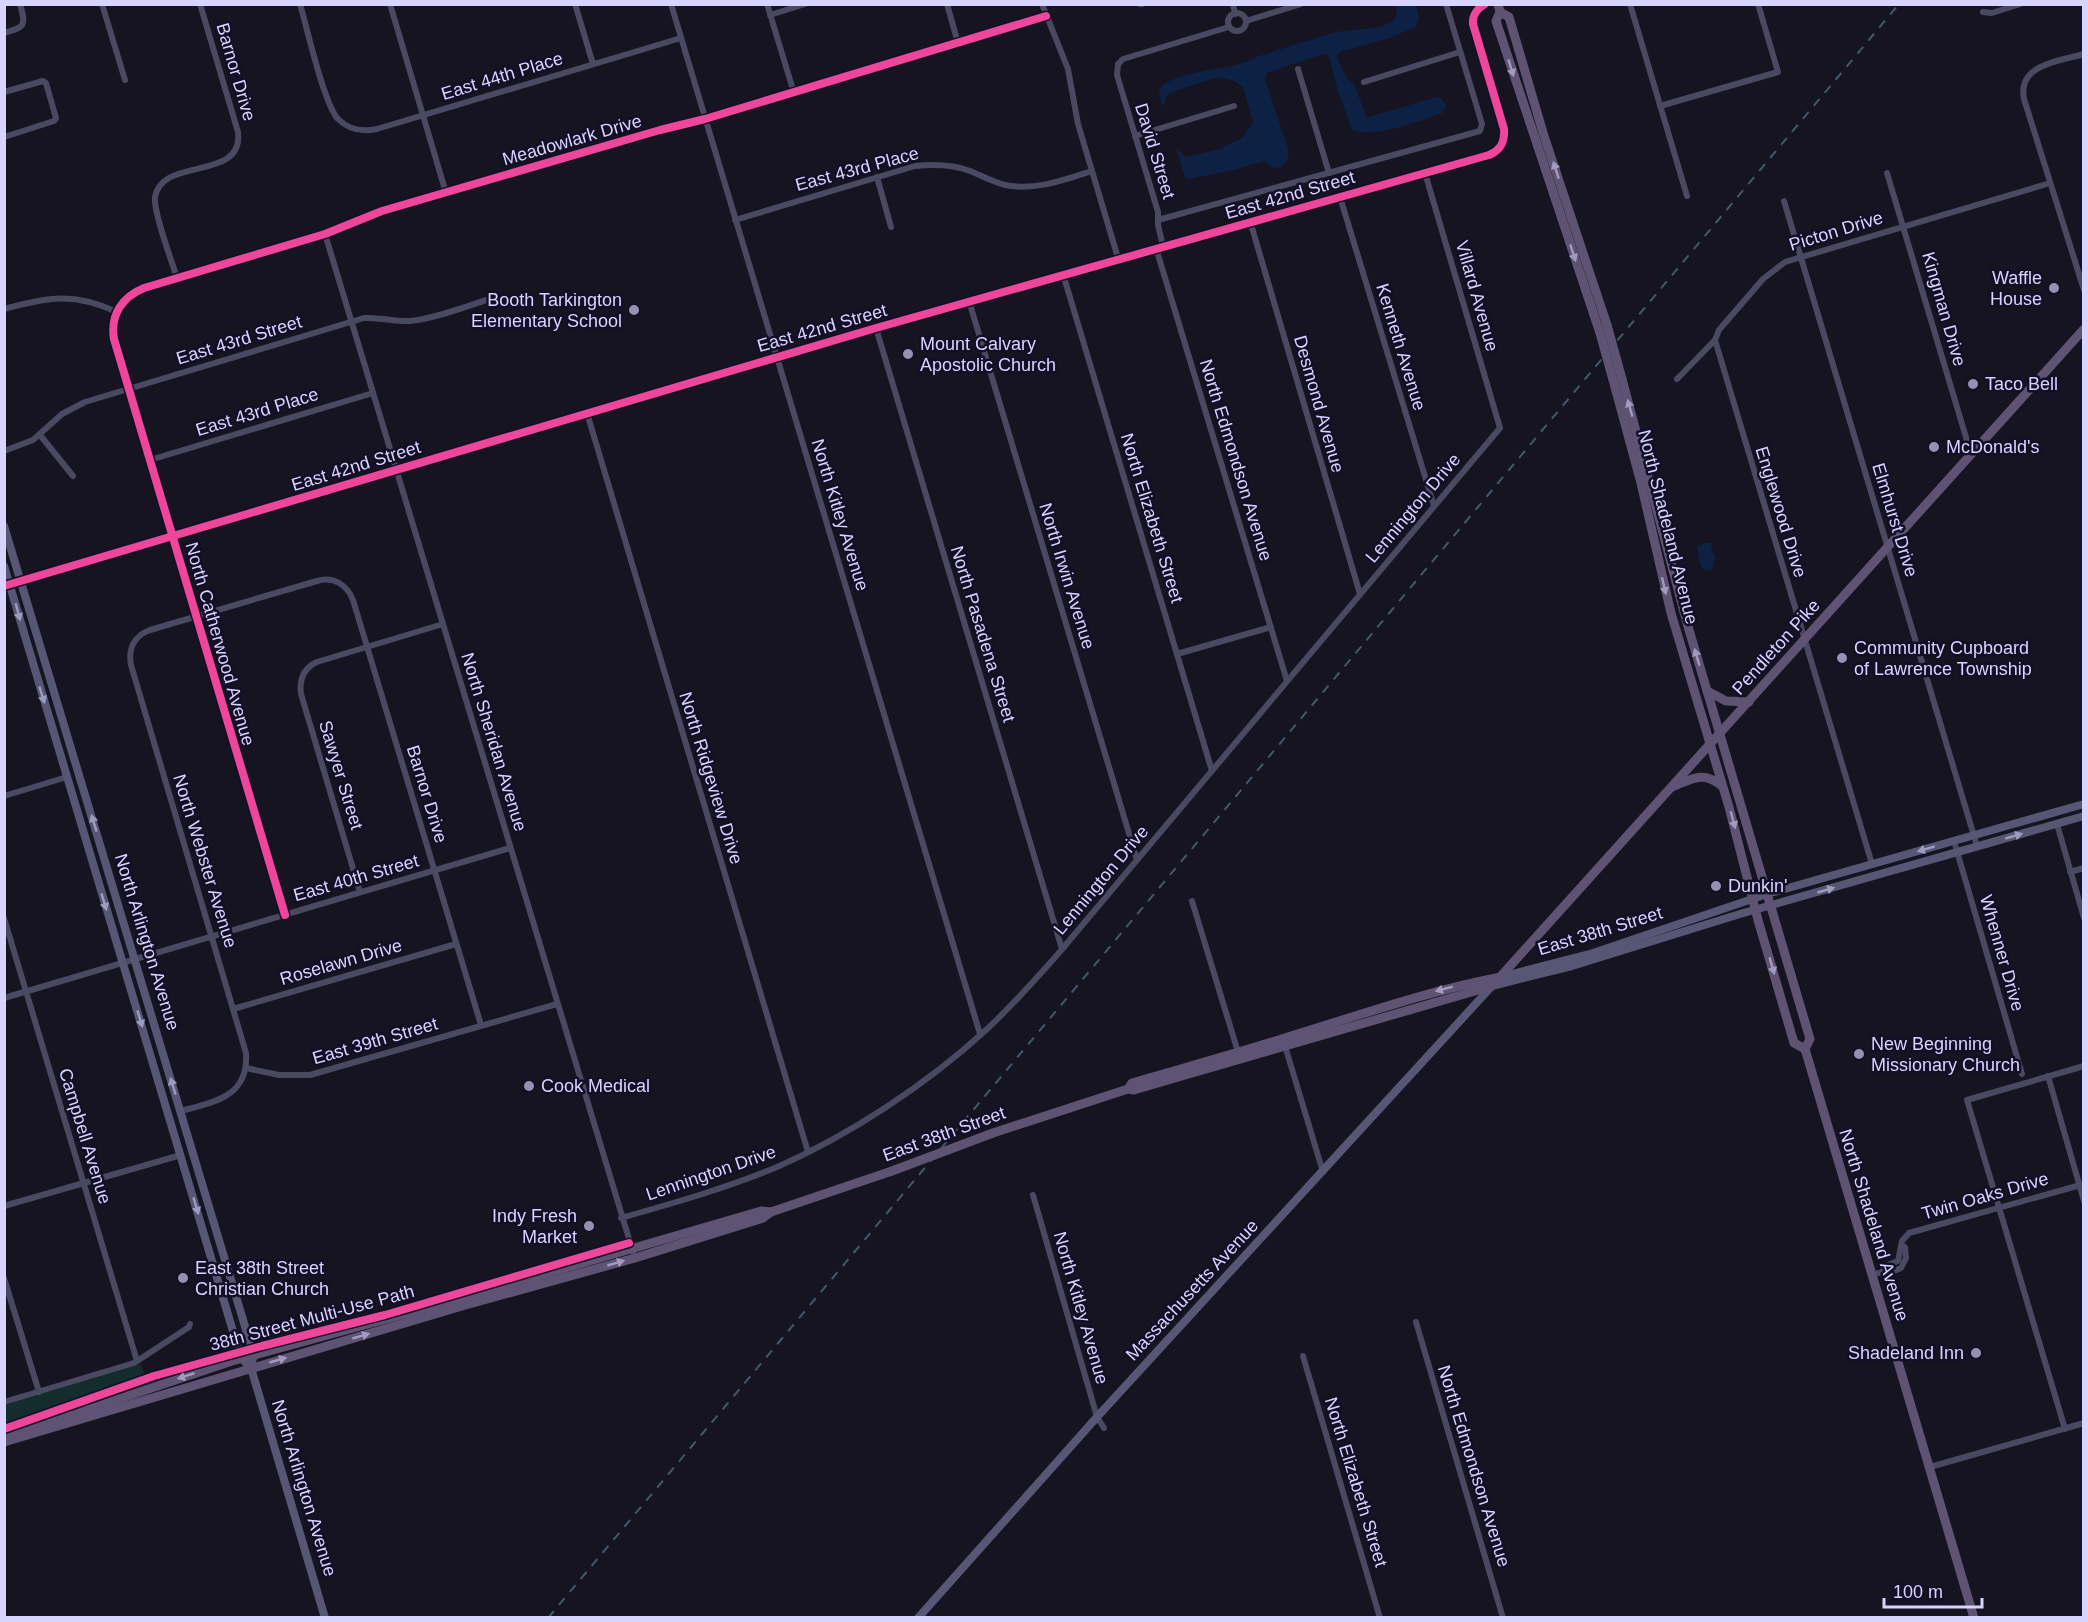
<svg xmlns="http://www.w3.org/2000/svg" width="2088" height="1622" font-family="Helvetica,sans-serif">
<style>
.green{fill:#132c2d}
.water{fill:#0d2144}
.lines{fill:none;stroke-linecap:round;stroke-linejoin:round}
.minor{stroke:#4a4962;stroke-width:6}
.tertiary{stroke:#4a4962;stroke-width:8}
.secondary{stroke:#575674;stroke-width:8}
.primary{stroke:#5e5373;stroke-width:9}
.rail{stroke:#43596b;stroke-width:2;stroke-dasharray:9 8;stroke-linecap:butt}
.primary-bridge{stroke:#5e5373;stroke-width:9}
.cycleway-casing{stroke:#130f26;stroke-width:11}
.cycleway{stroke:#ed469a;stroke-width:8}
.oneway{fill:#a29ac0}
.oneway2{fill:#9e9bc0}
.poi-dot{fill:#9591b1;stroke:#130f26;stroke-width:2}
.labels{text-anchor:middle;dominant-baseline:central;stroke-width:5;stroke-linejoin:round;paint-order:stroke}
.street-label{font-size:18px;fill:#d9d4ff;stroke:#130f26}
.poi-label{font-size:18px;fill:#d9d4ff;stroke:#130f26;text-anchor:start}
</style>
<rect width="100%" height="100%" fill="#161421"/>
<polygon class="green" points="141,1364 146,1380 5,1431 4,1405"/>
<g class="water">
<path d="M1416 5 1419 18 1416 27 1392 37 1341 52 1337 54V57L1345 76 1355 86 1366 116 1369 117 1436 97 1441 98 1446 105V109L1442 113C1420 121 1373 139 1352 130L1338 91 1329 57 1326 54 1321 55 1267 73 1265 79 1288 148C1290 160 1287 167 1273 168L1264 161 1234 170 1188 179 1185 177 1176 148 1186 157 1217 150 1242 138 1253 122 1243 87 1232 80 1218 77 1172 92 1167 95 1164 105H1162L1159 91C1166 72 1225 70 1243 63 1247 62 1252 59 1256 57L1335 32 1381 27 1394 20 1397 15 1396 5Z"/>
<polygon points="1705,543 1713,543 1711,551 1715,556 1712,570 1707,571 1701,567 1697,549 1698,546"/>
</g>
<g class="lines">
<g class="minor">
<polyline points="102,4 125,80"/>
<path d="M300 4C307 28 324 104 338 119 349 130 363 132 377 129L681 38"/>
<polyline points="390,4 446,193"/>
<polyline points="575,4 593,64"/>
<polyline points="671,4 980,1034"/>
<polyline points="767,4 794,93"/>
<polyline points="947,4 958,43"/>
<polyline points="1042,4 1068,69 1078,124 1118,258"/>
<polyline points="1140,4 1142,4"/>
<polyline points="1233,4 1235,14"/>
<polyline points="1630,4 1687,196"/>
<polyline points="1983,12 1992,13 2020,4"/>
<circle cx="1237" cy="22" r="9"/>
<polyline points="770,15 805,4"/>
<polyline points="1246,21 1301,4"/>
<path d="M4 33C26 27 26 25 20 4"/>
<path d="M2084 54C2060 61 2017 64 2024 99L2084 290"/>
<polyline points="1298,69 1329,173"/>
<polyline points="1364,82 1460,52"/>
<polyline points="4,92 43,81 46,83 56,118 54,121 4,137"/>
<polyline points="1660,106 1778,72 1758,4"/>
<polyline points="1135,136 1234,106"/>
<polyline points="1887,173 1971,454"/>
<polyline points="877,177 891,227"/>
<polyline points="1340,197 1434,506"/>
<polyline points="1784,201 1977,846"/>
<path d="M735 220 915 166C934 164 952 164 970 171 982 176 993 182 1005 185 1035 191 1064 180 1092 171"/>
<polyline points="1158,220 1480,131 1482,124 1446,4"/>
<polyline points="1250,221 1360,594"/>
<polyline points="325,234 633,1252"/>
<polyline points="1163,246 1158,225 1158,212 1117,75 1118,64 1123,59 1229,27"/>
<polyline points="1156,248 1287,681"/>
<polyline points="1063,274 1212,771"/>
<path d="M177 278C172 262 153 211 155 197 162 156 244 182 238 132L200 4"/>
<polyline points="969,301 1137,860"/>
<path d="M4 309C48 297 74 292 117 312"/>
<polyline points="876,328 1062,949"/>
<polyline points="1715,340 1872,864"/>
<polyline points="1677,379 1715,340 1719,330 1763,279 1785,262 2050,183"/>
<polyline points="587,413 808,1152"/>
<polyline points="40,435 73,476"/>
<path d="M4 451 33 440 62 414 85 402 364 318C380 317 395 322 410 321 435 319 472 304 496 297"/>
<polyline points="150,460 373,393"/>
<polyline points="1177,654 1271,627"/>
<polyline points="4,796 67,777"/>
<polyline points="2057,824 2084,918"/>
<polyline points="1954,841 2022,1074"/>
<polyline points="2070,872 2084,868"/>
<path d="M360 892 301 694C299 679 304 668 317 662L443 624"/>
<polyline points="1192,901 1238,1052"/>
<path d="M285 915 114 339C110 315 122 297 144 288L325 234 382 211 660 130 705 119 1046 16"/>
<polyline points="4,918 137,1361"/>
<polyline points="4,998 510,848"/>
<polyline points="233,1009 456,944"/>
<polyline points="1285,1046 1323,1172"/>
<polyline points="246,1068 279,1075 310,1075 557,1004"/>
<polyline points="2048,1076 2084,1201"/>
<path d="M181 1111C214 1102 249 1097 246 1053L131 665C128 649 134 636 150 630L317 581C334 576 347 585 353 600L481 1025"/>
<polyline points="1033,1195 1097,1417 1104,1428"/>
<polyline points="4,1206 181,1155"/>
<path d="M621 1218C674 1203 727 1188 777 1167 850 1135 927 1084 986 1030 1012 1006 1035 980 1058 954L1500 428 1425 173"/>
<polyline points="1882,1272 1885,1266 1898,1261 1902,1241 1909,1233 2084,1184"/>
<polyline points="1878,1273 1887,1274 1901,1268 1906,1258 1905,1247 1902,1246"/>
<polyline points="4,1278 39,1392"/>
<polyline points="1416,1322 1503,1618"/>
<polyline points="1303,1356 1380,1618"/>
<polyline points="4,1402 134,1363 189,1327 190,1324"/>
<polyline points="2065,1429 1967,1100 2084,1066"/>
<polyline points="1930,1467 2084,1423"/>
</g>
<path class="tertiary" d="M4 586 876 328 1489 155C1501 150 1505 142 1504 129L1473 24C1472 15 1478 8 1485 4"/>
<g class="secondary">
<polyline points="4,526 250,1343 254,1355 252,1362"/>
<polyline points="4,566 238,1348 242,1359 251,1368 325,1618"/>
<polyline points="1501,977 1593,953 1767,894 2084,804"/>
<polyline points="918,1618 1097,1417 1492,986 1572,966 1740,914 2084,816"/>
</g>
<g class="primary">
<polyline points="1498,4 1500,12 1509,17 1544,136 1607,325"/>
<polyline points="1500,12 1496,21 1600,333"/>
<polyline points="1622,379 1687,623 1810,1039 1805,1049 1974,1618"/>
<polyline points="1615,387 1641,483 1671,613 1729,807 1758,920 1794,1043 1805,1049"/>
<polyline points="1707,691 1726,701 1749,702"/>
<path d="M1672 787C1692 779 1703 770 1722 786"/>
<path d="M1128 1089 1132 1083C1183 1068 1235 1054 1285 1038 1357 1016 1427 991 1501 977"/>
<polyline points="993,1133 1128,1089 1134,1090 1168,1080 1492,986 2084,329"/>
<polyline points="4,1435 89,1409 232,1361 459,1299 761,1211 771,1212"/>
<polyline points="4,1442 462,1306 635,1258 763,1218 771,1212 892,1171"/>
</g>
<polyline class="rail" points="548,1618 1899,4"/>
<g class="primary-bridge">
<polyline points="1607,325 1622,379"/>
<polyline points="1600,333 1615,387"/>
<polyline points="892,1171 993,1133"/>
</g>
<defs>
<g id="cycleway">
<path d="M4 586 876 328 1489 155C1501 150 1505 142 1504 129L1473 24C1472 15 1478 8 1485 4"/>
<path d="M285 915 114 339C110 315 122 297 144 288L325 234 382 211 660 130 705 119 1046 16"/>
<polyline points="4,1429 154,1376 262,1346 385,1315 629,1243"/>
</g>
</defs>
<use href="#cycleway" class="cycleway-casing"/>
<use href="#cycleway" class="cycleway"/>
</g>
<defs><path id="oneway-solid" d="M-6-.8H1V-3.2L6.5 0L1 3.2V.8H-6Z" transform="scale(1.5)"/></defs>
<g class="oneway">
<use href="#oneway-solid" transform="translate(1511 68) rotate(73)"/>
<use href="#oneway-solid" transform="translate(1556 170) rotate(-108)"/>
<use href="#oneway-solid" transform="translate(1573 253) rotate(72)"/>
<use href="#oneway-solid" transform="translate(1630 408) rotate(-106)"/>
<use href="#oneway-solid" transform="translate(1664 586) rotate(77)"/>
<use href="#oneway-solid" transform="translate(1697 657) rotate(-106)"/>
<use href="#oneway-solid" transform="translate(1733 820) rotate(75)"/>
<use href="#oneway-solid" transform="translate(1772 966) rotate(74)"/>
<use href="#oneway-solid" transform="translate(1444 989) rotate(165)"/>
<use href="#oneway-solid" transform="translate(616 1263) rotate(-16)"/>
<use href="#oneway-solid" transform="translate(361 1336) rotate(-16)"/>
<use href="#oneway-solid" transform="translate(278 1360) rotate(-16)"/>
<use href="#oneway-solid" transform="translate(186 1376) rotate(162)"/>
</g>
<g class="oneway2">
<use href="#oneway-solid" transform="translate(18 612) rotate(75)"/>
<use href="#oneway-solid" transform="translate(42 695) rotate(73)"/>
<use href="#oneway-solid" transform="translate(94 823) rotate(-107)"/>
<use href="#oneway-solid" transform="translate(2014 836) rotate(-16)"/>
<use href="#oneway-solid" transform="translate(1926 849) rotate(164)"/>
<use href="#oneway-solid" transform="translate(1826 890) rotate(-16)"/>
<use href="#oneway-solid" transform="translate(104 902) rotate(73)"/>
<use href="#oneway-solid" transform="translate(140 1019) rotate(73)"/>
<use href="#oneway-solid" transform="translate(173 1086) rotate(-107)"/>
<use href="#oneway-solid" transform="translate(196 1206) rotate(73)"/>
</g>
<g class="poi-dot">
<circle cx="2054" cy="288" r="6"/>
<circle cx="634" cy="310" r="6"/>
<circle cx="908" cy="354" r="6"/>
<circle cx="1973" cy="384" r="6"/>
<circle cx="1934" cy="447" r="6"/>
<circle cx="1842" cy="658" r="6"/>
<circle cx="1716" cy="886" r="6"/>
<circle cx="1859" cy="1054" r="6"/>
<circle cx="529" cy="1086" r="6"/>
<circle cx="589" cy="1226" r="6"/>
<circle cx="183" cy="1278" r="6"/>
<circle cx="1976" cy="1353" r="6"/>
</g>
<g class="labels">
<g class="street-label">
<text transform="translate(236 72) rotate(74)">Barnor Drive</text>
<text transform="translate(502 76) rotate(-17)">East 44th Place</text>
<text transform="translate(572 140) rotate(-16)">Meadowlark Drive</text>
<text transform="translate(1155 151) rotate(73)">David Street</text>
<text transform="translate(857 169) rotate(-15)">East 43rd Place</text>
<text transform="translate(1290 195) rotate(-16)">East 42nd Street</text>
<text transform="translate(1836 231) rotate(-17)">Picton Drive</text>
<text transform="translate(1477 296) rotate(74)">Villard Avenue</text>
<text transform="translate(1944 309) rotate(74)">Kingman Drive</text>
<text transform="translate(822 328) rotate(-16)">East 42nd Street</text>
<text transform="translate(239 340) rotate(-17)">East 43rd Street</text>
<text transform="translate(1401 347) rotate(73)">Kenneth Avenue</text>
<text transform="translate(1319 404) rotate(74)">Desmond Avenue</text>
<text transform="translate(257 412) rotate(-17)">East 43rd Place</text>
<text transform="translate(1236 460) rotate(73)">North Edmondson Avenue</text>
<text transform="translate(356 466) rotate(-17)">East 42nd Street</text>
<text transform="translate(1413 508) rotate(-50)">Lennington Drive</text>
<text transform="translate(1781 512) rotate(73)">Englewood Drive</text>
<text transform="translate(840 515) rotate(73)">North Kitley Avenue</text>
<text transform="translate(1152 518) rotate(73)">North Elizabeth Street</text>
<text transform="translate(1895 520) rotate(73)">Elmhurst Drive</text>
<text transform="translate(1668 527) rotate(76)">North Shadeland Avenue</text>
<text transform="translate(1067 576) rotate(73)">North Irwin Avenue</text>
<text transform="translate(983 634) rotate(73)">North Pasadena Street</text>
<text transform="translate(220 644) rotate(74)">North Catherwood Avenue</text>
<text transform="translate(1776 647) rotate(-48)">Pendleton Pike</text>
<text transform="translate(494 742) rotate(73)">North Sheridan Avenue</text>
<text transform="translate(341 775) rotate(73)">Sawyer Street</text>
<text transform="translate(711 778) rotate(73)">North Ridgeview Drive</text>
<text transform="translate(427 794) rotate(73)">Barnor Drive</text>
<text transform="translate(205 861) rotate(73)">North Webster Avenue</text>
<text transform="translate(356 878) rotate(-16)">East 40th Street</text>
<text transform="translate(1101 880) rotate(-50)">Lennington Drive</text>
<text transform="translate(1600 931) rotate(-17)">East 38th Street</text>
<text transform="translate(147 942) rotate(73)">North Arlington Avenue</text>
<text transform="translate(2002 953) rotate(74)">Whenner Drive</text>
<text transform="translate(341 962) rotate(-16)">Roselawn Drive</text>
<text transform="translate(375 1041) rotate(-16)">East 39th Street</text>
<text transform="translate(944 1134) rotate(-20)">East 38th Street</text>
<text transform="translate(85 1136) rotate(73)">Campbell Avenue</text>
<text transform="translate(711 1173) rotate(-19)">Lennington Drive</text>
<text transform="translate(1985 1196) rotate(-16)">Twin Oaks Drive</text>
<text transform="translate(1874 1225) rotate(73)">North Shadeland Avenue</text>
<text transform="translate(1192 1290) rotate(-47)">Massachusetts Avenue</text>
<text transform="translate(1081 1308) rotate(74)">North Kitley Avenue</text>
<text transform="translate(312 1318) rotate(-15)">38th Street Multi-Use Path</text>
<text transform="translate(1474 1466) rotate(73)">North Edmondson Avenue</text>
<text transform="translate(1356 1482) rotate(73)">North Elizabeth Street</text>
<text transform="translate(304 1488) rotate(73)">North Arlington Avenue</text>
</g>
<g class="poi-label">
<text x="2042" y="278" text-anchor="end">Waffle<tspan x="2042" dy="21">House</tspan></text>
<text x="622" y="300" text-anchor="end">Booth Tarkington<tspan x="622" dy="21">Elementary School</tspan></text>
<text x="920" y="344">Mount Calvary<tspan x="920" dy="21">Apostolic Church</tspan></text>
<text x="1985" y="384">Taco Bell</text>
<text x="1946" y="447">McDonald's</text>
<text x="1854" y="648">Community Cupboard<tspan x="1854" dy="21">of Lawrence Township</tspan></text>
<text x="1728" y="886">Dunkin'</text>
<text x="1871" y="1044">New Beginning<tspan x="1871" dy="21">Missionary Church</tspan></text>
<text x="541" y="1086">Cook Medical</text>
<text x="577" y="1216" text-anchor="end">Indy Fresh<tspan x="577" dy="21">Market</tspan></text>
<text x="195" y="1268">East 38th Street<tspan x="195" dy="21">Christian Church</tspan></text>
<text x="1964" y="1353" text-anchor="end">Shadeland Inn</text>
</g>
</g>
<rect width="2088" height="1622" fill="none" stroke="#d9d4ff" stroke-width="12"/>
<path d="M1884 1598v9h98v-9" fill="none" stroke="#d9d4ff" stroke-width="3"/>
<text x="1893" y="1598" font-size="18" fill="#d9d4ff" stroke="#130f26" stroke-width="4.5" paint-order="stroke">100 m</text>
</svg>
